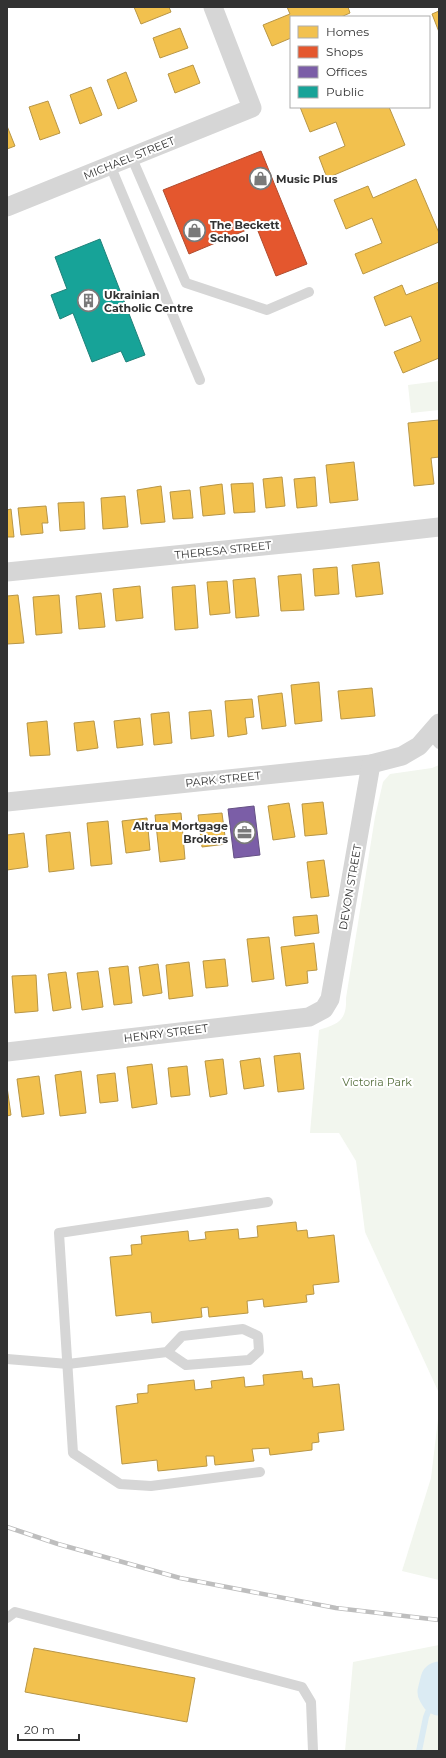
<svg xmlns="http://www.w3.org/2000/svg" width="446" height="1758" font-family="Montserrat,sans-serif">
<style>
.green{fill:#f2f6ee}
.homes{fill:#f2c14e;stroke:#b89646}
.shops{fill:#e4572e;stroke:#af4c2f}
.offices{fill:#7b5ea7;stroke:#655184}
.public{fill:#17a398;stroke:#1f8179}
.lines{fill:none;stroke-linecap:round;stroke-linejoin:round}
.stream{stroke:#dbebf3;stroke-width:6}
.river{stroke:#dbebf3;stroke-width:37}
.lane{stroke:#d6d6d6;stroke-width:10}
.street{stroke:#d6d6d6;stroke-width:19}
.rail-casing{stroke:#bebebe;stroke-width:4.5}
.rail{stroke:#fff;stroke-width:3;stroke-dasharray:9;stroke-linecap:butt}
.labels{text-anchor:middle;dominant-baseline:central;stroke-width:4;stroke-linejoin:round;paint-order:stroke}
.street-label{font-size:11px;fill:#323232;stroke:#fff}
.poi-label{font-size:11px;font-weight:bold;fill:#323232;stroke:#fff;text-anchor:start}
.park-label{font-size:11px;fill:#566f3d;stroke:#fff}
</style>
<rect width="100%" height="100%" fill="#fff"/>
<g class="green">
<polygon points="439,381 439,410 411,413 408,385"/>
<path d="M439 765V1393L365 1232 356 1161 339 1133H310L319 1030C338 1024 347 1021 346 998L375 817 383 782 390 774 432 768Z"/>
<polygon points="439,1411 439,1580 402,1571 431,1478"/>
<polygon points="439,1645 439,1751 345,1751 353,1662"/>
</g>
<g class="homes">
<polygon points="134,7 169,7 171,12 141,24"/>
<polygon points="287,7 348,7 350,13 341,17 291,17 291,38 272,46 263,25 290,14"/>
<polygon points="439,11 439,32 432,14"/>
<polygon points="180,28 188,48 160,58 153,38"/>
<polygon points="193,65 200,83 175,93 168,74"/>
<polygon points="126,72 137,101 118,109 107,80"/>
<polygon points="91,87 102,115 80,124 70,95"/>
<polygon points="48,101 60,133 40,140 29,107"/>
<polygon points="300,107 389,107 405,145 327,178 319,157 345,146 336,122 310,132"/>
<polygon points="7,126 15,146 7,149"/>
<polygon points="416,179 439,233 439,242 363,274 355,254 382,243 372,218 346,229 334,200 368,186 373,198"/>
<polygon points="439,282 439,358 403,373 394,352 421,341 411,316 385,326 374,297 402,285 406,295"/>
<polygon points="439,420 439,457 431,458 434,484 414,486 408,423"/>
<polygon points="354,462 358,500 330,503 326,465"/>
<polygon points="282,477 285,506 266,508 263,479"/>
<polygon points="315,477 317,506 297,508 294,479"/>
<polygon points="253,483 255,512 234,513 231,484"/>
<polygon points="222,484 225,514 203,516 200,487"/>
<polygon points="161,486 165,522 141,524 137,490"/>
<polygon points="190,490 193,518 173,519 170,492"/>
<polygon points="125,496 128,527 103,529 101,498"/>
<polygon points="84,502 85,529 60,531 58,503"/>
<polygon points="46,506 48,523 42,523 43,533 21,535 18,508"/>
<polygon points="11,509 14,537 7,537 7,510"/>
<polygon points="379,562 383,594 356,597 352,565"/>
<polygon points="337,567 339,594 315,596 313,569"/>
<polygon points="301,574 304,610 281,611 278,576"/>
<polygon points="255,578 259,616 236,618 233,580"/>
<polygon points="227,581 230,613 210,615 207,582"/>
<polygon points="195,585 198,628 175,630 172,587"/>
<polygon points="140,586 143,618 116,621 113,589"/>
<polygon points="101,593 105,627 79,629 76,596"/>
<polygon points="18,595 24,643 7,644 7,596"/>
<polygon points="59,595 62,633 36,635 33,597"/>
<polygon points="319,682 322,721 295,724 291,685"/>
<polygon points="372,688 375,716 341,719 338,691"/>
<polygon points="282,693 286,726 262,729 258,696"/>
<polygon points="252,699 254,717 245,718 247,734 228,737 225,701"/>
<polygon points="211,710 214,736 191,739 189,712"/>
<polygon points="169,712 172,743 154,745 151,714"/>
<polygon points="140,718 143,745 117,748 114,721"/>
<polygon points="47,721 50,755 30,756 27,723"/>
<polygon points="94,721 98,748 77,751 74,723"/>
<polygon points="323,802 327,834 305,836 302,804"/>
<polygon points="289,803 295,837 273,840 268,806"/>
<polygon points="181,813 185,859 160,862 155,815"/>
<polygon points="222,813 226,844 202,847 198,815"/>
<polygon points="147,818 150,850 126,853 122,821"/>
<polygon points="108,821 112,864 91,866 87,823"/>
<polygon points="70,832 74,869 49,872 46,835"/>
<polygon points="24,833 28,867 7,870 7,835"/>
<polygon points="324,860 329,896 311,898 307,862"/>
<polygon points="317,915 319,933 295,936 293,917"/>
<polygon points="269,937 274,979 252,982 247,939"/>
<polygon points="314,943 317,970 307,971 308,983 286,986 281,947"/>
<polygon points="225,959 228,986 206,988 203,961"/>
<polygon points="189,962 193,996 169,999 166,965"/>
<polygon points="158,964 162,993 143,996 139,967"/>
<polygon points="128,966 132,1003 114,1005 109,968"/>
<polygon points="98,971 103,1007 82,1010 77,973"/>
<polygon points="66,972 71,1008 53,1011 48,974"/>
<polygon points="36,975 38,1011 15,1013 12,976"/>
<polygon points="300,1053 304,1089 278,1092 274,1056"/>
<polygon points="260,1058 264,1086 244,1089 240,1061"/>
<polygon points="223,1059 227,1094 210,1097 205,1061"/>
<polygon points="152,1064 157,1104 132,1108 127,1067"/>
<polygon points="187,1066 190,1095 171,1097 168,1068"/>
<polygon points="81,1071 86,1113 60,1116 55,1075"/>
<polygon points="115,1073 118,1101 100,1103 97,1075"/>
<polygon points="39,1076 44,1114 22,1117 17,1079"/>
<polygon points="7,1087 11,1115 7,1116"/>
<polygon points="296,1222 297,1231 307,1230 308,1238 334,1235 339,1282 313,1285 314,1294 306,1295 307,1302 264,1307 263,1299 247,1301 248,1313 209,1317 208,1307 201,1308 202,1317 152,1323 151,1312 116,1316 110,1257 132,1255 131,1245 142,1244 141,1236 188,1231 189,1241 206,1239 205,1232 238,1229 239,1239 258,1237 257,1226"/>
<polygon points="302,1371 303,1379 312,1378 313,1387 339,1384 344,1430 318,1433 319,1442 312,1443 312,1450 270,1455 269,1448 252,1449 254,1461 215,1465 214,1456 206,1456 207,1466 158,1471 157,1460 122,1464 116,1406 138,1403 137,1394 148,1393 148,1385 194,1380 195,1390 212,1388 211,1381 244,1377 245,1387 264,1385 263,1375"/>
<polygon points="34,1648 195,1678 187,1722 25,1692"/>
</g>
<polygon class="shops" points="261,151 307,264 276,276 256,226 189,254 163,190"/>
<polygon class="offices" points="254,806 260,855 234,858 228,809"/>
<polygon class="public" points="100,239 145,355 126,362 121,351 92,362 73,313 60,319 51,295 67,289 55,257"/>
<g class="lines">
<polyline class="stream" points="419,1751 426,1717 436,1692"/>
<polyline class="river" points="439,1680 436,1692 439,1697"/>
<g class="lane">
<polyline points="131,156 186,283 267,310 309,292"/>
<polyline points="110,165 200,380"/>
<polyline points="430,734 439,744"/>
<polyline points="7,1359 68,1364 167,1352 186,1365 249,1360 259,1351 258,1336 243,1329 182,1336 167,1352"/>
<polyline points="260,1472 151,1486 120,1484 73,1453 59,1233 268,1202"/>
<polyline points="7,1618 15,1612 302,1687 311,1702 313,1751"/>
</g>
<g class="street">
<polyline points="7,207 252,108 213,7"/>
<polyline points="7,572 323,540 439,527"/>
<polyline points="7,802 371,764 402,756 419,746 439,723"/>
<polyline points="7,1052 309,1017 324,1009 330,999 371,764"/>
</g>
<defs>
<polyline id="rail" points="7,1527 58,1544 180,1578 336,1608 439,1620"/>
</defs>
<use href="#rail" class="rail-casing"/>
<use href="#rail" class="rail"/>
</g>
<defs>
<symbol id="shop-ring" viewBox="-11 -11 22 22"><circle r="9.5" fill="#fff" stroke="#7a7a7a" stroke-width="1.5"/><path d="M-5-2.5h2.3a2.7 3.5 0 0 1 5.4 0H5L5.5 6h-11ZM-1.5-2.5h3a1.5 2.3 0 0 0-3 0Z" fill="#7a7a7a"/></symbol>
<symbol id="building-ring" viewBox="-11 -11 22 22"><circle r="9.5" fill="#fff" stroke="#7a7a7a" stroke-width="1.5"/><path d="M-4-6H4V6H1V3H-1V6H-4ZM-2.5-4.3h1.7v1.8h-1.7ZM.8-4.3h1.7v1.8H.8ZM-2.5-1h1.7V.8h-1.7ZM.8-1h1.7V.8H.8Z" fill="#7a7a7a"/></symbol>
<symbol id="office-ring" viewBox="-11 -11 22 22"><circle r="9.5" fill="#fff" stroke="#7a7a7a" stroke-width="1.5"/><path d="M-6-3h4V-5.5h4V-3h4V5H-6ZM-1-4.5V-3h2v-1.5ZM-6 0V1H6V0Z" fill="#7a7a7a"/></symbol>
</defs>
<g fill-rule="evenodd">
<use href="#shop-ring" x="248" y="166" width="25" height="25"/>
<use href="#shop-ring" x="182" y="218" width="25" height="25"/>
<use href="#building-ring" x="76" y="288" width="25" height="25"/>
<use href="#office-ring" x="232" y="820" width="25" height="25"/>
</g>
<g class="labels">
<g class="street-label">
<text transform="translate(129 158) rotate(-22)">MICHAEL STREET</text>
<text transform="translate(223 550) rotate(-6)">THERESA STREET</text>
<text transform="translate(223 779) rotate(-6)">PARK STREET</text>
<text transform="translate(350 887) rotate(-80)">DEVON STREET</text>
<text transform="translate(166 1033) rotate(-7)">HENRY STREET</text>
</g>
<g class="poi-label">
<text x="276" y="179">Music Plus</text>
<text x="210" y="225">The Beckett<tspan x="210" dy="13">School</tspan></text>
<text x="104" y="295">Ukrainian<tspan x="104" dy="13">Catholic Centre</tspan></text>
<text x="228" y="826" text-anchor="end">Altrua Mortgage<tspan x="228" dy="13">Brokers</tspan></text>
</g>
<g class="park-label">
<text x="377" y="1082">Victoria Park</text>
</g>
</g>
<rect width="446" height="1758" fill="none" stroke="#323232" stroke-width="16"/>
<rect x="290" y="16" width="140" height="92" fill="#ffffff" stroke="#adadad"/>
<rect x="298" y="26" width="20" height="12" fill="#f2c14e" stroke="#adadad"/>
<text x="326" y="36" font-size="12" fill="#323232">Homes</text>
<rect x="298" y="46" width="20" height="12" fill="#e4572e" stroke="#adadad"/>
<text x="326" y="56" font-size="12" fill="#323232">Shops</text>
<rect x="298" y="66" width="20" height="12" fill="#7b5ea7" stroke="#adadad"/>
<text x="326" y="76" font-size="12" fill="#323232">Offices</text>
<rect x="298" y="86" width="20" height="12" fill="#17a398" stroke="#adadad"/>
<text x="326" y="96" font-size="12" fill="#323232">Public</text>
<path d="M18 1734v6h61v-6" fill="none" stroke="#323232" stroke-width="2"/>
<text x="24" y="1734" font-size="12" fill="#323232" stroke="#ffffff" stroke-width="3" paint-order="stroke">20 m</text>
</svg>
